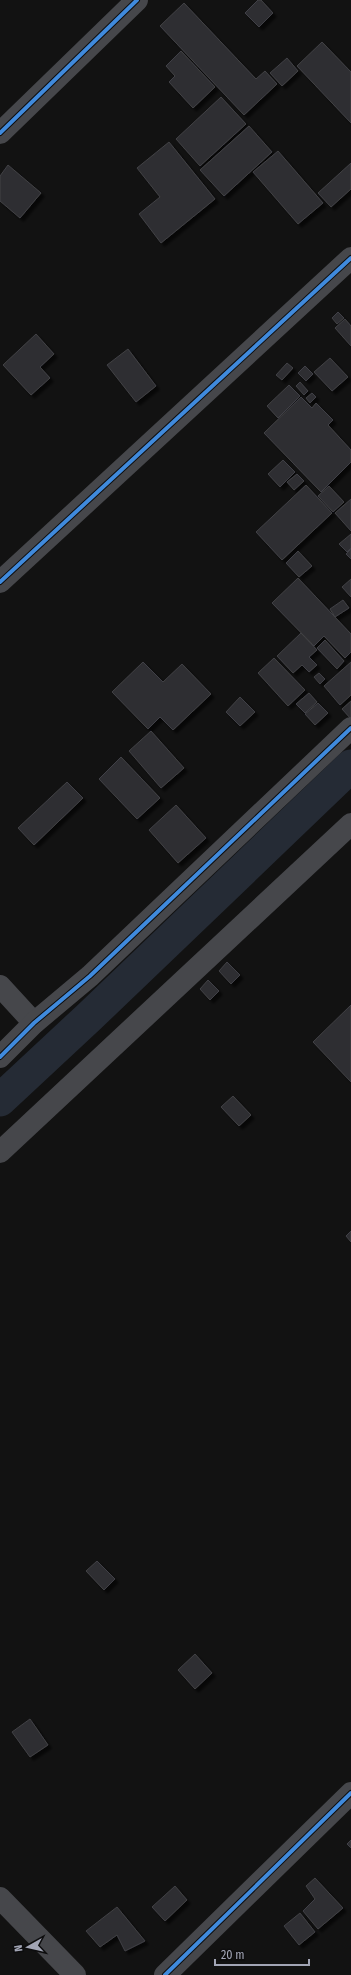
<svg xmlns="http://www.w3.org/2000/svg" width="351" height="1975" font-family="'Fira Sans Condensed',sans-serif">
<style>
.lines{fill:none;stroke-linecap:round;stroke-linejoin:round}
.canal{stroke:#252b35;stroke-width:33}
.building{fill:#2f2f30;stroke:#414146;filter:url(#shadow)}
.minor{stroke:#46474b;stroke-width:22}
.cycleway-casing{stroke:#0d0d0e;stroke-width:6}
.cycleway{stroke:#408adc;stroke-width:4}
</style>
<defs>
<filter id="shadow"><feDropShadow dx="3.5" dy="3.5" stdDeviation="1" flood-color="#0009"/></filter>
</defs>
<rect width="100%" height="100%" fill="#121212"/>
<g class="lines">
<polyline class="canal" points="0,1100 88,1018 351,766"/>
</g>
<g class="building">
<polygon points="258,0 261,0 273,13 259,27 245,13"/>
<polygon points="184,3 256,79 265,71 277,84 244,115 160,26"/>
<polygon points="322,42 351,72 351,123 297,66"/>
<polygon points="181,51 215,87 193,108 169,82 175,76 166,66"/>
<polygon points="287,58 298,71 282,86 270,73"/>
<polygon points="221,97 246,124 200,166 176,139"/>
<polygon points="249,126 272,152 224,196 200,170"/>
<polygon points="169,142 215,199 161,243 139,214 160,197 137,168"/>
<polygon points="278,151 323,203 298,224 253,172"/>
<polygon points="351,163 351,189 331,207 318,193"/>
<polygon points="8,165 41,193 20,218 0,201 0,176"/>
<polygon points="338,312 344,318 337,324 332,318"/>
<polygon points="345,319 351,326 351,346 335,328"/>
<polygon points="36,334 54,354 40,367 50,378 31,395 3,365"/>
<polygon points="128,349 156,386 136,402 107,365"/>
<polygon points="330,358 348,377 332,391 314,372"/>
<polygon points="287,363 293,368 282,380 276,375"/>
<polygon points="305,366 313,374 306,381 298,373"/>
<polygon points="300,382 308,391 304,395 296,386"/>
<polygon points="289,385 300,396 278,418 267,406"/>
<polygon points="312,393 316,397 310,403 306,398"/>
<polygon points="301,397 312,408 316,403 333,420 328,425 351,450 351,462 321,492 264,433"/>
<polygon points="283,460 295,472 280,487 268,474"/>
<polygon points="297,474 304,481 294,490 287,482"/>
<polygon points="306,485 332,513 282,560 256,532"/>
<polygon points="329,486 344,502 333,512 318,496"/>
<polygon points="351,499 351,531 335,513"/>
<polygon points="351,534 351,548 347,552 339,544"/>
<polygon points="351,549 351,559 346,554"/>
<polygon points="298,551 312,566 299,577 286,563"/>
<polygon points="298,578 351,634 351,652 345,658 324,636 314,646 272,603"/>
<polygon points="351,579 351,597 342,587"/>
<polygon points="343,600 349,608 335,617 330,609"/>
<polygon points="301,633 317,650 309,657 317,665 309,672 302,665 293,673 277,656"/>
<polygon points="325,640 344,661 337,669 317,648"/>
<polygon points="274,658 305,690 288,706 258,673"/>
<polygon points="143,662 163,682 182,664 211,694 173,730 160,717 148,729 112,692"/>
<polygon points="351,662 351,695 340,705 324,686"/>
<polygon points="319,673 325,679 320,684 314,677"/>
<polygon points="309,693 317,702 305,713 296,704"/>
<polygon points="240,697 255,712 240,726 226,712"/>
<polygon points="351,701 351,719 342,709"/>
<polygon points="318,703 328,713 315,725 305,714"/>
<polygon points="151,731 184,768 161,788 129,751"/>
<polygon points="121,757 160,798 137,819 99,779"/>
<polygon points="67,782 83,798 34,845 18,828"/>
<polygon points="176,805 206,838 178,863 149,830"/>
<polygon points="227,962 240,975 231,984 219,971"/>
<polygon points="208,980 219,991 210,1000 200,989"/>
<polygon points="351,1005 351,1082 313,1042"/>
<polygon points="233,1096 251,1115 239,1126 221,1107"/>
<polygon points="351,1231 351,1242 346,1236"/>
<polygon points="97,1561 115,1579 104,1590 86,1571"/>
<polygon points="195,1654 212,1673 195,1689 178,1670"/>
<polygon points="30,1719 48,1745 30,1757 12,1732"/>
<polygon points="351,1840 351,1848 347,1844"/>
<polygon points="315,1878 343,1908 318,1929 303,1911 315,1899 306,1886"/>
<polygon points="175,1886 187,1900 165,1921 152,1907"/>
<polygon points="117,1907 145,1941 125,1951 117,1935 100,1947 86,1931"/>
<polygon points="300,1913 315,1932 299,1945 284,1926"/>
</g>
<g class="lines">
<g class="minor">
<polyline points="0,133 137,0"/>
<polyline points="0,582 351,258"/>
<polyline points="0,986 34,1023"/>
<polyline points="0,1057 34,1023 90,976 351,728"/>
<polyline points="0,1152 351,824"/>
<polyline points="0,1898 75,1975"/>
<polyline points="165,1975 351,1793"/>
</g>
<defs>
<g id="cycleway">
<polyline points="0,133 137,0"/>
<polyline points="0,582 351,258"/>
<polyline points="0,1057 34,1023 90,976 351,728"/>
<polyline points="165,1975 351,1793"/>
</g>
</defs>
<use href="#cycleway" class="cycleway-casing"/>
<use href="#cycleway" class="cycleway"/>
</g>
<g transform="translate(28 1947) rotate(262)" stroke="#0d0d0e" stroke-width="3" paint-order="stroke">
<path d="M0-3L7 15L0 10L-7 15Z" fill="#a2a5b5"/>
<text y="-6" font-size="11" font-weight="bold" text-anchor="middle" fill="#a2a5b5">N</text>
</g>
<path d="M215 1959v6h94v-6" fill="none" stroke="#a2a5b5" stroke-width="2"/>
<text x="221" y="1959" font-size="12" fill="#a2a5b5" stroke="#0d0d0e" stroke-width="3" paint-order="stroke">20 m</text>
</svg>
